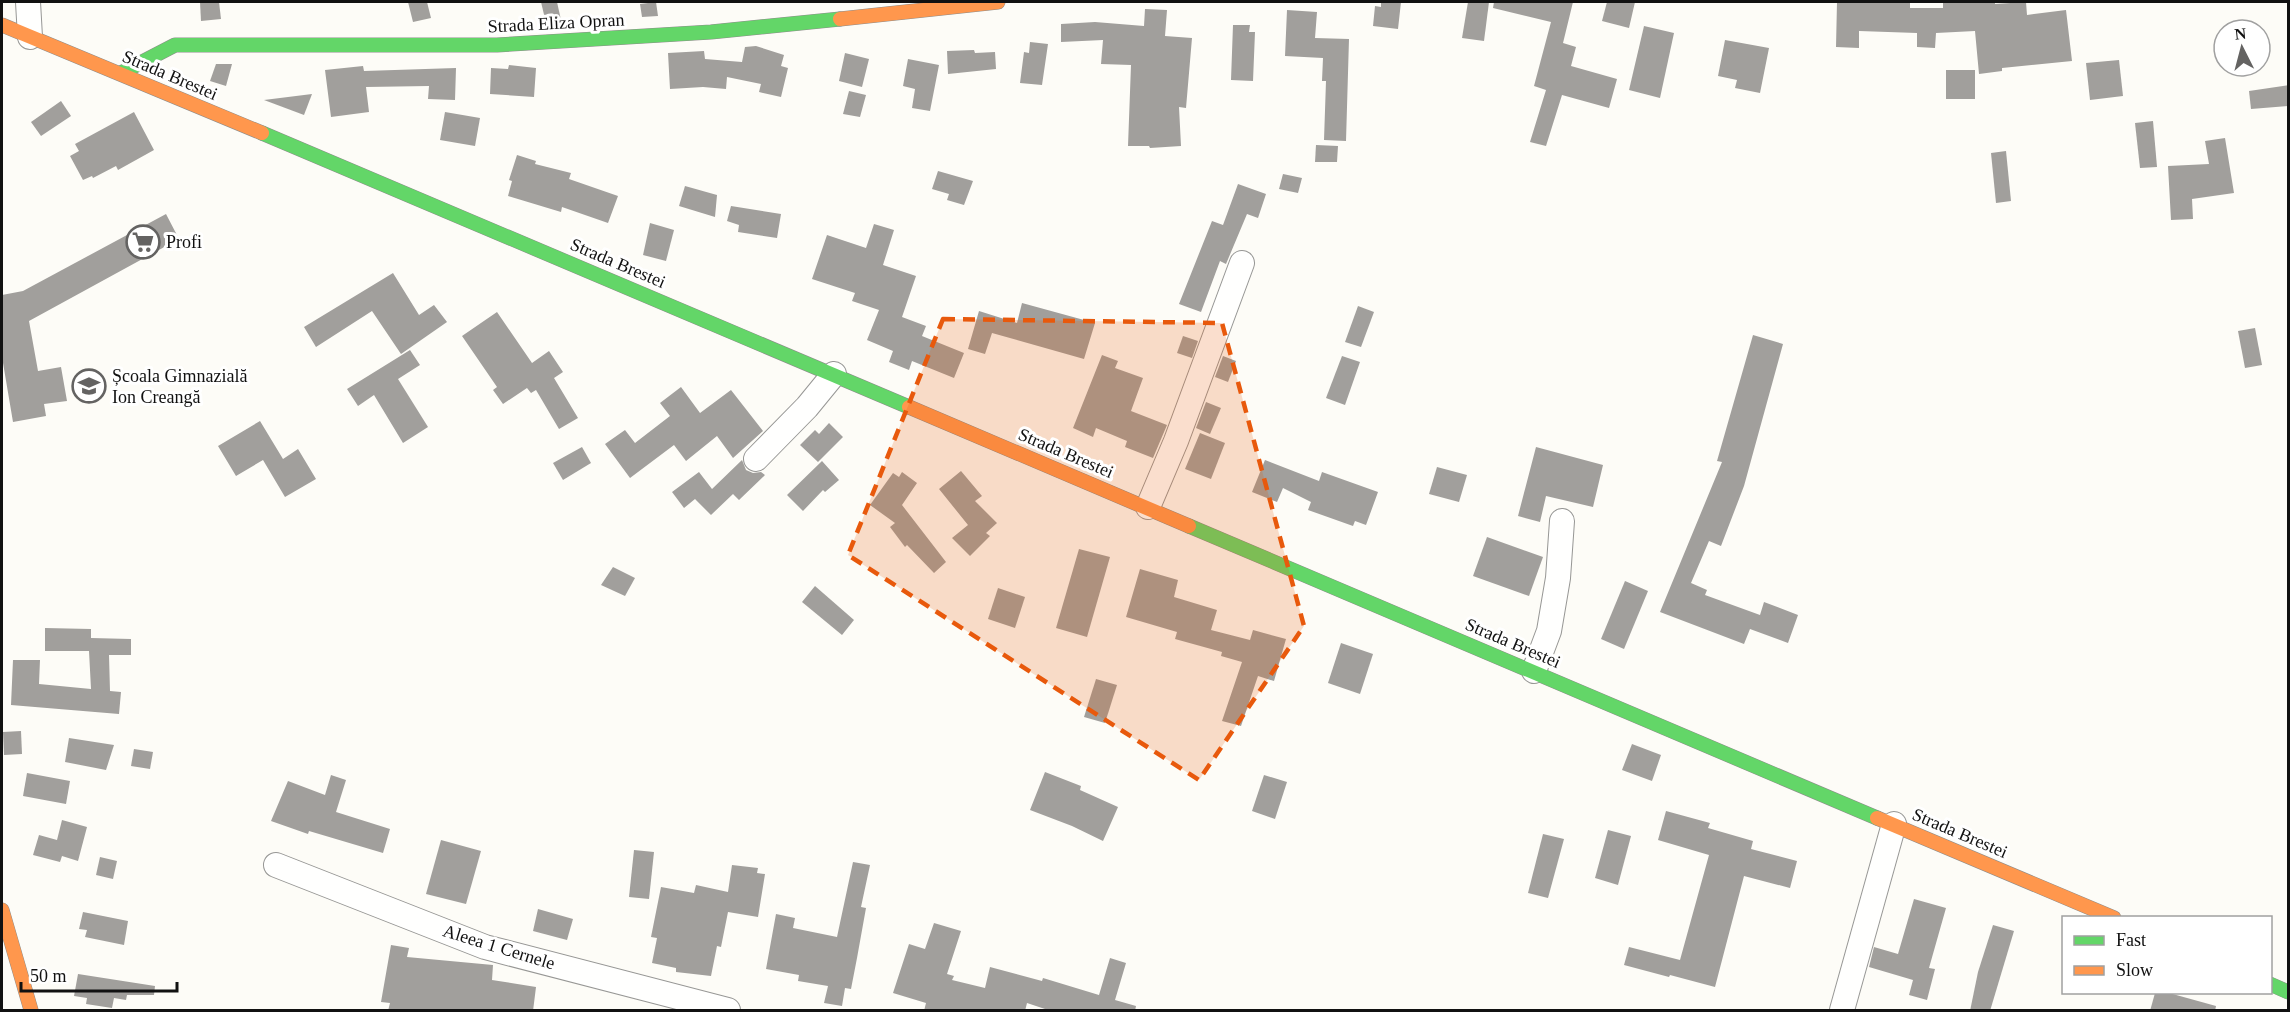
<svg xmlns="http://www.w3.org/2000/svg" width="2290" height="1012" font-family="Georgia,serif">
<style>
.building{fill:#a19f9c}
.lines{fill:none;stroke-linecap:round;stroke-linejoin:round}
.street-casing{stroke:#979795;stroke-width:26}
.fast-casing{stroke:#8e8d8b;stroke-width:15}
.slow-casing{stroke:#8e8d8b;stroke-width:15}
.street{stroke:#fffffe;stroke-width:24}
.fast{stroke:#63d668;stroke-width:14}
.slow{stroke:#ff974d;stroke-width:14}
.marked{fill:#e8590c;fill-opacity:0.2;stroke:#e8590c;stroke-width:4.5;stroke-dasharray:12 8;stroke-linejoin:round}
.labels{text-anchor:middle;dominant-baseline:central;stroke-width:6;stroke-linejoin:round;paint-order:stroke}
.street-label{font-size:18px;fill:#111;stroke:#fff}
.poi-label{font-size:18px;fill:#111;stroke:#fff;text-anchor:start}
</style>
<rect width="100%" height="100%" fill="#fdfcf7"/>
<g class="building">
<polygon points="200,2 219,2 221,19 201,21"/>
<polygon points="408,2 427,2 431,18 413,22"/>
<polygon points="541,2 557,2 561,20 546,23"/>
<polygon points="656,2 658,16 642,17 640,4"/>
<polygon points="1381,2 1401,2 1398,29 1373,26 1375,6 1381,7"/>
<polygon points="1468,2 1489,2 1484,41 1462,38"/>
<polygon points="1494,2 1573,2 1563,43 1576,47 1571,66 1617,79 1609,108 1562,95 1546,146 1530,142 1546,90 1534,86 1551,22 1493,8"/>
<polygon points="1607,2 1635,2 1629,28 1602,21"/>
<polygon points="1837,2 1910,2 1910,8 1943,8 1943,2 1995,2 1995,4 2026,2 2027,15 2066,10 2072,61 2002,68 2002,71 1979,74 1975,31 1936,33 1935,48 1917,47 1917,33 1859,31 1859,48 1836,47"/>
<polygon points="1145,9 1167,10 1165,36 1192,38 1186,108 1179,107 1181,146 1150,148 1149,146 1128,146 1131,65 1101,64 1103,40 1061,42 1061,24 1095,22 1144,26"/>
<polygon points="1287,10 1317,12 1315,38 1349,39 1346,141 1324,140 1326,81 1322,81 1323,58 1285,56"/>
<polygon points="1233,25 1250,25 1249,32 1255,32 1253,81 1231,80"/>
<polygon points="1644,26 1674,33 1660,98 1629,90"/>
<polygon points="1725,40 1769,48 1760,93 1735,88 1737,80 1718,76"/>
<polygon points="1030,42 1048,44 1042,85 1020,83 1024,52 1029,53"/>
<polygon points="756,46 784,55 781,66 788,68 781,97 759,92 761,84 727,77 726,89 703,87 670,89 668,53 704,51 705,59 742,62 745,47"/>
<polygon points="974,50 975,53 995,52 996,69 948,74 947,51"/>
<polygon points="845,53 869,59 862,87 839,81"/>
<polygon points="908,59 939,65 930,111 912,108 915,89 903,86"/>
<polygon points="2119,60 2123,96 2090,100 2086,63"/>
<polygon points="216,64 232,64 226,86 210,81"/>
<polygon points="509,65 536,68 534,97 490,94 491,68 508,69"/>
<polygon points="363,66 364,71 456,68 455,100 428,99 429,86 366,87 369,112 331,117 325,70"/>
<rect x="1946" y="70" width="29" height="29"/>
<polygon points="2289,85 2289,106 2251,109 2249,91"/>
<polygon points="849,91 866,95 860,117 843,114"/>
<polygon points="312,94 304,115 264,100"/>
<polygon points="61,101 71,116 41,136 31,122"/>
<polygon points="134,112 154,150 118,170 116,166 93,178 92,176 83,180 70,156 79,151 75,144"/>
<polygon points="445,112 480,118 475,146 440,140"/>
<polygon points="2153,121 2157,167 2140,168 2135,123"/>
<polygon points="2225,138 2234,193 2192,199 2193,219 2171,220 2168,166 2209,164 2205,141"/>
<polygon points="1316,145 1338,146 1337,162 1315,162"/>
<polygon points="2006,151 2011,201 1996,203 1991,153"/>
<polygon points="517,155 536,161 535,164 571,173 569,179 618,196 608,223 562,207 561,212 508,196 512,181 509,180"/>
<polygon points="938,171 973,181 964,205 947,200 949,194 932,189"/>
<polygon points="1283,174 1302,178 1298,193 1279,189"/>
<polygon points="1238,184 1266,194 1258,218 1247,214 1226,264 1220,261 1201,312 1179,304 1212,221 1223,225"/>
<polygon points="685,186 717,195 715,217 679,206"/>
<polygon points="731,206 781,214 777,238 738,232 739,225 727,221"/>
<polygon points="166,214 179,239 29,321 38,371 61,367 67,401 44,404 46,416 13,422 2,357 2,295 23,291"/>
<polygon points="650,223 674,230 666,261 643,255"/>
<polygon points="874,224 894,230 883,265 916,276 902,317 926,326 922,336 964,353 954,378 912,361 909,370 889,362 893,351 867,340 879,310 852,301 855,293 812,279 827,235 866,248"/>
<polygon points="393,273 419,315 434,305 447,322 401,354 372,311 316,347 304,327"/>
<polygon points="1022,303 1095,323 1084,359 992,333 985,354 968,349 979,311 1017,323"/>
<polygon points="1358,306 1374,312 1361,347 1345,342"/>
<polygon points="497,312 532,363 549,351 563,372 554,378 578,418 559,429 536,390 531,393 527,388 503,404 493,390 497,387 462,336"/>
<polygon points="2255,328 2262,365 2245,368 2238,331"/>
<polygon points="1753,335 1783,344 1744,486 1721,546 1709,541 1691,583 1707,590 1705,595 1760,615 1764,602 1798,615 1788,643 1750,629 1744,644 1660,612 1722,462 1717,461"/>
<polygon points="1183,336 1198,341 1192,358 1177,353"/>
<polygon points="410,350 420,365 398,379 428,427 403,443 374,395 358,406 347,389"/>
<polygon points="1102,355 1118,361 1115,368 1143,378 1131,411 1167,425 1153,458 1125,447 1127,441 1096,428 1093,437 1073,428"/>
<polygon points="1223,356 1236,361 1228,382 1215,377"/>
<polygon points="1342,356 1360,362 1345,405 1326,398"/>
<polygon points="681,387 700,413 731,390 763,431 733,458 717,436 686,461 674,445 630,478 605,444 625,430 635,443 670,416 660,403"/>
<polygon points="1206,402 1221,408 1210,434 1196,428"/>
<polygon points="260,421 283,459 298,449 316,479 285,497 263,460 236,476 218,446"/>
<polygon points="829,423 843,437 818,462 800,445 815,430 819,434"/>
<polygon points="1200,433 1225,443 1211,479 1185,469"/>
<polygon points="582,447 591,463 563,480 553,463"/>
<polygon points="1536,447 1603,465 1593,507 1546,496 1540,522 1518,516"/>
<polygon points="742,460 746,470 753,473 761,472 765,475 739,500 733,494 711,515 695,499 684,508 672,492 699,472 712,489"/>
<polygon points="1265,460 1319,481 1322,472 1378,492 1366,525 1355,521 1353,526 1308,510 1311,502 1283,488 1277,502 1252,492"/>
<polygon points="822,461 839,480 825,492 823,490 803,511 787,495"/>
<polygon points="1437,467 1467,475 1459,502 1429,494"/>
<polygon points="961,471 982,496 975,501 997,523 986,533 990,536 970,556 952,538 968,525 939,489"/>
<polygon points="902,472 917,483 902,505 946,562 934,573 907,545 905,547 890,527 895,523 870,505 893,473 899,477"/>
<polygon points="1487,537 1543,557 1529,596 1473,576"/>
<polygon points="1079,549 1110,557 1087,637 1056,628"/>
<polygon points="613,567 635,578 625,596 601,585"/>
<polygon points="1140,569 1178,580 1174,597 1217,610 1211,630 1250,640 1253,630 1286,639 1274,681 1258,676 1241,726 1222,721 1242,662 1221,656 1222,652 1175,639 1177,632 1126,617"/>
<polygon points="1625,581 1648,591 1624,649 1601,639"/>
<polygon points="815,586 854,620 842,635 802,602"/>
<polygon points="998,588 1025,597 1015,628 988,619"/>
<polygon points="45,628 91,629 91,638 131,639 131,655 109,655 110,691 121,692 119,714 11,705 13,660 40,660 39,684 91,689 89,651 45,651"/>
<polygon points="1341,643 1373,654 1360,694 1328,683"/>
<polygon points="1096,679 1117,685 1105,723 1084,717"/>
<polygon points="21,731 22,754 4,755 3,732"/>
<polygon points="69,738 114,745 106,770 65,762"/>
<polygon points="1632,744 1661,755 1652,781 1622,770"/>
<polygon points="134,749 153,752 150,769 131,766"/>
<polygon points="1045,772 1081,786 1080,790 1118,807 1103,841 1072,826 1030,810"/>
<polygon points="27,773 70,781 66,804 23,796"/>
<polygon points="331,775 346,780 336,812 390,829 383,853 309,831 308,834 271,821 288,781 325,795"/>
<polygon points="1264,775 1287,782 1275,819 1252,811"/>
<polygon points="1666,811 1710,823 1708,828 1753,841 1751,849 1797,861 1790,888 1744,876 1715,987 1670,975 1669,977 1624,965 1629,947 1680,960 1709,855 1658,840"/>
<polygon points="62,820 87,827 78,861 62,856 60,862 33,855 39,835 57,840"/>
<polygon points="1608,830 1631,836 1618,885 1595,878"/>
<polygon points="1543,834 1564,839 1548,898 1528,893"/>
<polygon points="441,840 481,851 466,904 426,894"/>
<polygon points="634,850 654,852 649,899 629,897"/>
<polygon points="100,857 117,861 113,879 96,875"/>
<polygon points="853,862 870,865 861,907 866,908 857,958 851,989 845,988 842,1006 824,1003 828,986 798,981 799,975 766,969 776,914 795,918 793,928 837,937"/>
<polygon points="732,865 758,868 757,873 765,874 758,917 728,912 721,947 717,946 711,976 676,972 676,968 652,963 657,938 651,937 661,887 694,893 696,885 728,892"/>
<polygon points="1914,899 1946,908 1929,968 1935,969 1927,1000 1909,995 1913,980 1869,967 1874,947 1898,954"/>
<polygon points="538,909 573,919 567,940 533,931"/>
<polygon points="83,912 128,921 124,945 85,937 87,930 79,929"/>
<polygon points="934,923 961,931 947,974 954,976 952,980 985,988 990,967 1042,981 1043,978 1099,995 1110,958 1126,963 1115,1000 1136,1006 1135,1011 1051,1011 1027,1003 1025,1011 924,1011 926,1003 893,993 909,944 925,949"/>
<polygon points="1993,925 2014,931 1990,1011 1970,1011 1978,972"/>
<polygon points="391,945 409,948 407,957 493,965 492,980 536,987 533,1011 388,1011 390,1003 381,1002"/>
<polygon points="78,974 155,986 154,995 127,995 126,1000 114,998 112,1008 86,1004 87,998 74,996"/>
<polygon points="2155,993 2169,993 2216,1006 2215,1011 2150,1011"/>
</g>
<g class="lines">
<defs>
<g id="street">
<polyline points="28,2 30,37"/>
<polyline points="756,459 807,407 834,374"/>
<polyline points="1148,507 1176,441 1242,263"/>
<polyline points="1534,671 1549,631 1558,578 1562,521"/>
<polyline points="276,865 485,947 728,1010"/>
<polyline points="1842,1010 1894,824"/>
</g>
<g id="fast">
<polyline points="121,73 175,45 497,45 711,32 840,19"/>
<polyline points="262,133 909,407"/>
<polyline points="1189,526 1877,818"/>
<polyline points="2270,984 2288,992"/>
</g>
<g id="slow">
<polyline points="840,19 998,2"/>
<polyline points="2,25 262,133"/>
<polyline points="909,407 1189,526"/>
<polyline points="1877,818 2114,918"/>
<polyline points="2,910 31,1010"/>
</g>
</defs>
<use href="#street" class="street-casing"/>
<use href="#fast" class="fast-casing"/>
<use href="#slow" class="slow-casing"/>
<use href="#street" class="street"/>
<use href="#fast" class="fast"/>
<use href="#slow" class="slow"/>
</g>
<path class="marked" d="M943 319 1222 323 1304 626 1199 780 848 555Z"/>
<defs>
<symbol id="supermarket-ring" viewBox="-11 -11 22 22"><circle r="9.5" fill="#fff" stroke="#646362" stroke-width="1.5"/><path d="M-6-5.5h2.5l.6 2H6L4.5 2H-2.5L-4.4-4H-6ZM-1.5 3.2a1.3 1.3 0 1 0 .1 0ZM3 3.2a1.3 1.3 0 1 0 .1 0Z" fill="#646362"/></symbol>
<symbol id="school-ring" viewBox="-11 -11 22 22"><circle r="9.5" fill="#fff" stroke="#646362" stroke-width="1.5"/><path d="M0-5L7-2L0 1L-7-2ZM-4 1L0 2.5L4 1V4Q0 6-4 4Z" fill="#646362"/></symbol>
</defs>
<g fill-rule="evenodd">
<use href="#supermarket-ring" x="124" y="223" width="38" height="38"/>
<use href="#school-ring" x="70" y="367" width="38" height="38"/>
</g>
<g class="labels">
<g class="street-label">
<text transform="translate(556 23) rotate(-3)">Strada Eliza Opran</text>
<text transform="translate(170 75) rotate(23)">Strada Brestei</text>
<text transform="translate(618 263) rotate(23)">Strada Brestei</text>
<text transform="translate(1066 453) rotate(23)">Strada Brestei</text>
<text transform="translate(1513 643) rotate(23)">Strada Brestei</text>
<text transform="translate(1960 833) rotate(23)">Strada Brestei</text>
<text transform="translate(499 947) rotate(17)">Aleea 1 Cernele</text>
</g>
<g class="poi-label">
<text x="166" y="242">Profi</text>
<text x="112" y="376">Școala Gimnazială<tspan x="112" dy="21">Ion Creangă</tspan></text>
</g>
</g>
<rect width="2290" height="1012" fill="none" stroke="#111111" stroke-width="6"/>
<rect x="2062" y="916" width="210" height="78" fill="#ffffff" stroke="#a0a0a0" stroke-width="1.5"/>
<rect x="2074" y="936" width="30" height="9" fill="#63d668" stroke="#a0a0a0" stroke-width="1.5"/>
<text x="2116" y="946" font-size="18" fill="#111111">Fast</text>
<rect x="2074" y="966" width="30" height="9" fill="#ff974d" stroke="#a0a0a0" stroke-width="1.5"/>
<text x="2116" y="976" font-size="18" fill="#111111">Slow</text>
<g transform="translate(2242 48) rotate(354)"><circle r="28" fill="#ffffff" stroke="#a0a0a0" stroke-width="1.5"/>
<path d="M0-4.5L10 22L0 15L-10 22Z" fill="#646362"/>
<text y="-9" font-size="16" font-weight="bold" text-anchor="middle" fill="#111111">N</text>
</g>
<path d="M21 982v9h156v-9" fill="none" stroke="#111111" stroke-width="3"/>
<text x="30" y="982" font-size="18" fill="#111111" stroke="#ffffff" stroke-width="4.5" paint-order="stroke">50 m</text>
</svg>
